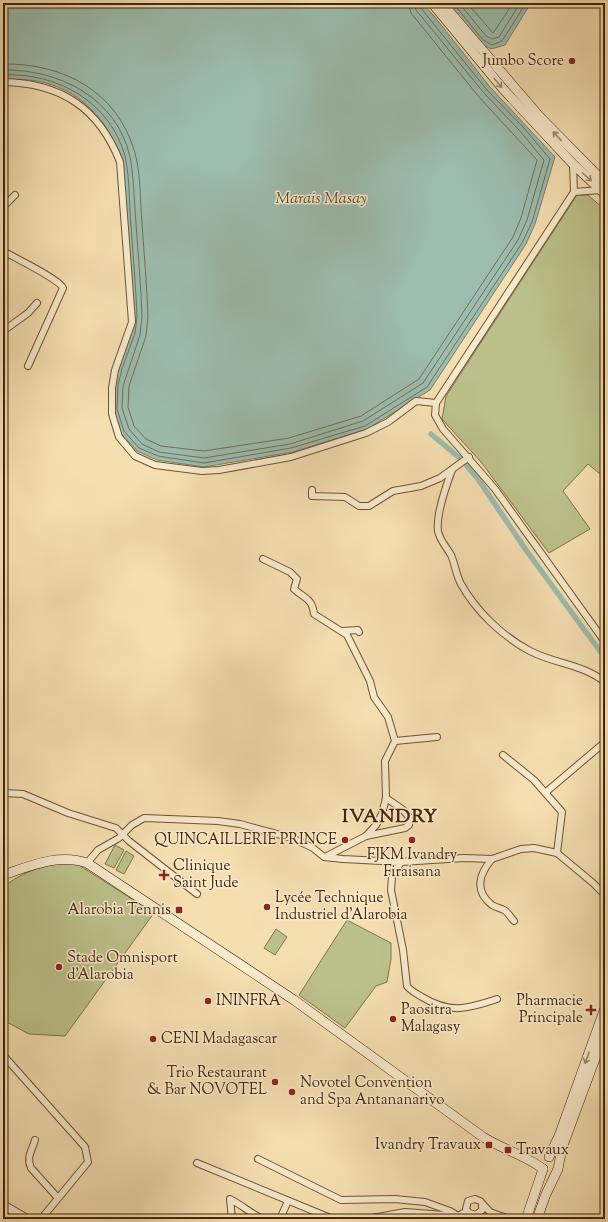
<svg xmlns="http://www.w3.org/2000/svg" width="608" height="1222" font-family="'Sorts Mill Goudy',serif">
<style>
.green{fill:#bcc18b;stroke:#7f744a}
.water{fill:#9cbcae;stroke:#78806c}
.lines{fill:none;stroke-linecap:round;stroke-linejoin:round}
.shore{stroke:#6f715c;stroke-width:1}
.canal{stroke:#9cbcae;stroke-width:5.5}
.minor-casing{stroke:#6f5433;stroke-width:8}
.tertiary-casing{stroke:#6f5433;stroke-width:10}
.secondary-casing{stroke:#422609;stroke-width:10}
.minor{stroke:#f8eacc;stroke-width:6}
.tertiary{stroke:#f8eacc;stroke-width:8}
.secondary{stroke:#f8eacc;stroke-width:9}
.oneway{stroke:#9d886a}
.poi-dot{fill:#8f2418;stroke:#f8eacc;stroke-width:1.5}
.labels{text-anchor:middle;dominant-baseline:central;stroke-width:3;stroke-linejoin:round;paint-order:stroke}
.poi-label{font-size:15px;fill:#422609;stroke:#f8eacc;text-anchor:start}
.water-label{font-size:16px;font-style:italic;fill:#584c32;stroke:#f8eacc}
.district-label{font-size:19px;font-weight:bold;letter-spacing:1px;fill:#422609;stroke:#f8eacc}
</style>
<rect width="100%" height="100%" fill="#f5dfb1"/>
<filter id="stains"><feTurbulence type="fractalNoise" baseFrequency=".005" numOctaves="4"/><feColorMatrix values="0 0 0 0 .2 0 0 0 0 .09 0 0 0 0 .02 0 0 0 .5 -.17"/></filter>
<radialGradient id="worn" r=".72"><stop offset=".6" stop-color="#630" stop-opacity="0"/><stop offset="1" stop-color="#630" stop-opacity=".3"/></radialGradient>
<g class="green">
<polygon points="577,195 588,195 605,210 605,478 588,464 563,491 590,529 549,553 481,462 442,419 446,396"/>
<polygon points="115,845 124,850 114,868 105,864"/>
<polygon points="126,851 134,856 124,874 116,870"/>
<path d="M74 862 154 913 65 1036 29 1034 3 1020V888C21 871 50 863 74 862Z"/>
<polygon points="347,920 391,943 391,959 387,982 376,986 345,1028 299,995"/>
<polygon points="276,929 287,937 275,955 264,948"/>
</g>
<g class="water">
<path d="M3 3H422L434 16 490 87 555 157 535 224 526 244 430 390 367 429 293 452 204 467 157 460 137 451 121 433 113 410 114 385 118 368 131 332 121 158C103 106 60 74 3 80Z"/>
<polygon points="448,3 531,3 505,45 491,49 480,43"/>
</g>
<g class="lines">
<g class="shore">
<polyline points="453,3 483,40 492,45 502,41 526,3"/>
<polyline points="459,3 486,36 492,39 499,37 520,3"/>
<polyline points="467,3 493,33 513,3"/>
<path d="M3 64C64 63 118 92 135 153 141 175 140 201 142 223 144 254 147 285 148 317L146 336 129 386 128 407 134 426 146 439 161 446 204 451 289 438 361 416 419 379 513 237 521 218 537 160 479 97 411 13 408 3"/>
<path d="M3 70C59 69 117 98 130 157 134 178 134 201 136 223 138 254 141 286 142 317L140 335 123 386 122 408 129 429 142 444 159 452 204 458 290 444 363 421 423 383 518 240 527 220 544 160 520 131 484 93 416 10 414 3"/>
<path d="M3 75C57 72 110 102 125 156 130 178 129 204 131 226 133 256 136 287 137 317L135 333 122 369 118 385 117 409 124 431 139 448 158 456 204 463 291 448 365 426 427 387 522 243 532 222 550 159 524 128 487 90 420 7 419 3"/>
</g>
<polyline class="canal" points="431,434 462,460 478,479 526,550 605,658"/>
<defs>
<g id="minor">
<path d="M3 82C61 83 99 108 120 162L132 322 115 370 112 388V414L119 437 135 456 155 465 202 471 219 470 291 457 366 433 388 422 416 401 436 403"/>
<polyline points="573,164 574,192 436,403 435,415 443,429 495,489 605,642"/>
<polyline points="574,192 601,190"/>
<polyline points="3,207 15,195"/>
<path d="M3 251C15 258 59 279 63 288L28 366"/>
<polyline points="3,331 28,313 37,303"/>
<path d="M452 470C446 486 436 515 438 531 439 539 447 548 451 555 455 564 456 575 461 584 476 611 502 636 530 651 555 664 582 664 605 682"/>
<polyline points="312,490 312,496 345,497 359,506 369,506 393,491 421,486 440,478 469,457"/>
<path d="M263 559 290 572 297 579 294 589C305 599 312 598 314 614L347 635 370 681 374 697 388 717 395 741 385 761 386 798 382 814 376 825 366 836"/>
<polyline points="342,631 358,630 359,632"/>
<polyline points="395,741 437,737"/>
<polyline points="503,755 534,780 562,812 557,853"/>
<polyline points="546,792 605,742"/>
<polyline points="3,793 23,794 68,813 116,828 129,841 197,894"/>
<polyline points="325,857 366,836 405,828 409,825 410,818 402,809 386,798"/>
<path d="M492 859C479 874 474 891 492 905 495 907 500 908 504 910 508 912 511 918 514 921"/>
<path d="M401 862 392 877 391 890 403 950 407 986C411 991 417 994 422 997 450 1014 467 1009 497 999"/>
<polyline points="87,863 98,850 119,838 132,825 144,818 218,821 240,824 292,838 313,848 324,857 343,859 401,862 464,858 492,859 521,849 534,848 557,853 593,883 605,895"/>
<polyline points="3,1055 85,1147 88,1162 41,1219"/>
<path d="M35 1140C32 1151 26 1157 31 1168L58 1198"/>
<polyline points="258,1159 341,1200 395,1199 425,1202 450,1211 458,1216 467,1211"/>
<polyline points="197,1163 333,1219"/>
<polyline points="482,1205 482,1210 476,1215 469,1213 466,1209 468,1201 475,1199 480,1201 490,1212 509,1219"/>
<path d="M232 1219 230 1199C242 1205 251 1214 263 1219"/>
<polyline points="280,1219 288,1201"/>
<polyline points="367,1219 405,1212 458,1216"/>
</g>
<polyline id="tertiary" points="3,1205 27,1219"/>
<g id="secondary">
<polyline points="432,3 504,90 573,164 605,194"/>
<polyline points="442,3 539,116 605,183"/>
<path d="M3 875C30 866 59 853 87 863L294 1000 483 1137C502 1149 527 1156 543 1169"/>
<polyline points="549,1157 559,1136 605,1008"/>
<polyline points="526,1219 543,1169"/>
<polyline points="537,1219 546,1194 558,1169 562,1148 605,1032"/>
</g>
</defs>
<use href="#minor" class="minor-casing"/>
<use href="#tertiary" class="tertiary-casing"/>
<use href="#secondary" class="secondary-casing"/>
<use href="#minor" class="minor"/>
<use href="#tertiary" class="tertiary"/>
<use href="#secondary" class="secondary"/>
</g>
<defs><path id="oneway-shaft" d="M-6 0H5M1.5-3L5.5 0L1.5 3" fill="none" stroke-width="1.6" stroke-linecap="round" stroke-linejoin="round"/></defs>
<g class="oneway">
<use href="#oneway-shaft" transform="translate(498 83) rotate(50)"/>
<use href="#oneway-shaft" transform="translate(557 136) rotate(-133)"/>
<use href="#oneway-shaft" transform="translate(587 177) rotate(42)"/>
<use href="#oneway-shaft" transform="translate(587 1058) rotate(110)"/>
</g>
<g class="poi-dot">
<circle cx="572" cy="61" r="4"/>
<circle cx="345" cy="840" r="4"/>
<circle cx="412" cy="840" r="4"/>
<path d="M162 869h4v4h4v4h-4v4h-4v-4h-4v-4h4z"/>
<circle cx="267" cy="907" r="4"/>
<rect x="175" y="906" width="8" height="8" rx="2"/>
<circle cx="59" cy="967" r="4"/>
<circle cx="208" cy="1001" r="4"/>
<path d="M589 1004h4v4h4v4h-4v4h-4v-4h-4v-4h4z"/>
<circle cx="393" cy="1019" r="4"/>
<circle cx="153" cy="1039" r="4"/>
<circle cx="275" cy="1082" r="4"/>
<circle cx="292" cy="1092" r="4"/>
<rect x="485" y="1141" width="8" height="8" rx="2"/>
<rect x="504" y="1146" width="8" height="8" rx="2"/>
</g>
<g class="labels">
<g class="poi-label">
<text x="564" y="61" text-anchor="end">Jumbo Score</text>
<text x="337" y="840" text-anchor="end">QUINCAILLERIE PRINCE</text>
<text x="412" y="855" text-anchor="middle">FJKM Ivandry<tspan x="412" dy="17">Firaisana</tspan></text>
<text x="173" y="866">Clinique<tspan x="173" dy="17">Saint Jude</tspan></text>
<text x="275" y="898">Lycée Technique<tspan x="275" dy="17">Industriel d'Alarobia</tspan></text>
<text x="171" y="910" text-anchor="end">Alarobia Tennis</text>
<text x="67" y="958">Stade Omnisport<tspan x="67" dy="17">d'Alarobia</tspan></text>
<text x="216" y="1001">ININFRA</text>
<text x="583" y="1001" text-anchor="end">Pharmacie<tspan x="583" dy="17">Principale</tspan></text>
<text x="401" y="1010">Paositra<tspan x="401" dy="17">Malagasy</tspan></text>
<text x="161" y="1039">CENI Madagascar</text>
<text x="267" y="1073" text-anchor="end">Trio Restaurant<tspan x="267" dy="17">&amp; Bar NOVOTEL</tspan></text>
<text x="300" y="1083">Novotel Convention<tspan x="300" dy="17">and Spa Antananarivo</tspan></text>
<text x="481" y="1145" text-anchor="end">Ivandry Travaux</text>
<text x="516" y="1150">Travaux</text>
</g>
<g class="water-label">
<text x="321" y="199">Marais Masay</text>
</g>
<g class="district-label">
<text x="390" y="817">IVANDRY</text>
</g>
</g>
<rect width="608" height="1222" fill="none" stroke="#f5dfb1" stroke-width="16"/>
<rect x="4" y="4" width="600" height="1214" fill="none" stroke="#422609" stroke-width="2"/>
<rect x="8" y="8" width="592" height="1206" fill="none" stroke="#422609"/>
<rect width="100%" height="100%" filter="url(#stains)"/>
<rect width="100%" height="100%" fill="url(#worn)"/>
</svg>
